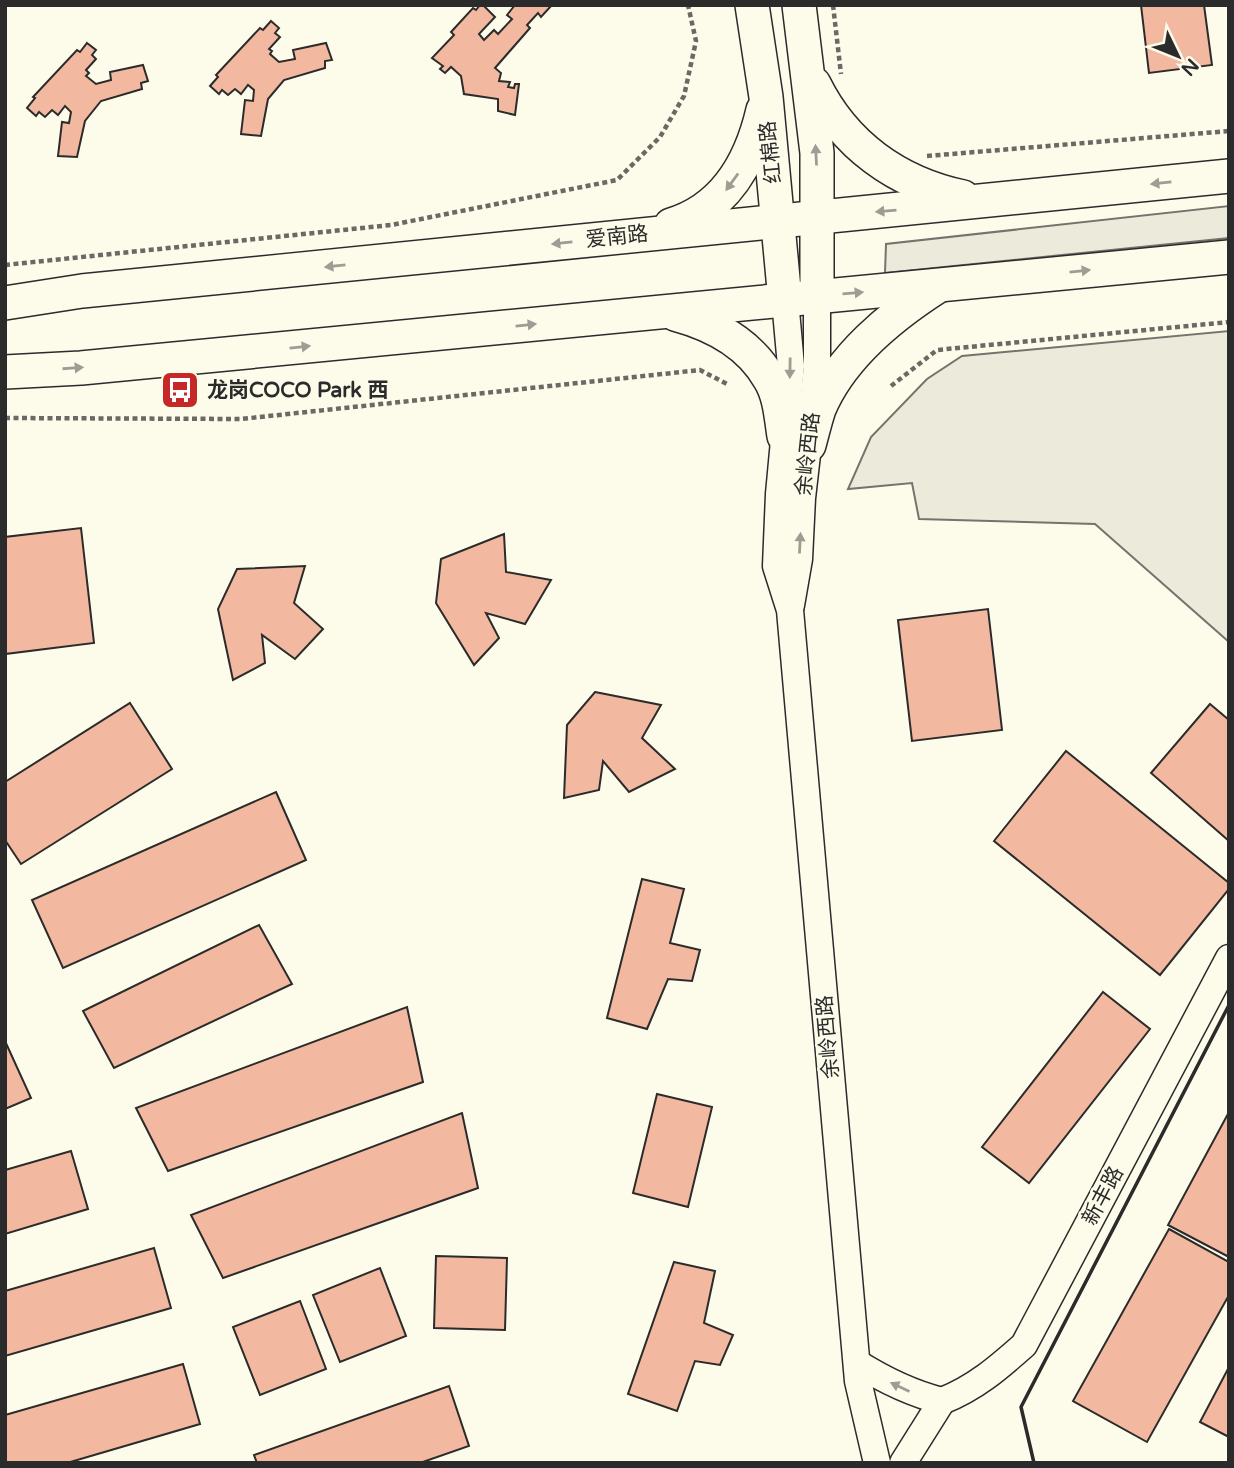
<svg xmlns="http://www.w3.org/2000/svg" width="1234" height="1468" font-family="'Varela Round','Noto Sans SC',sans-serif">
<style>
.green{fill:#ecebdb;stroke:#74746e;stroke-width:2}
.building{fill:#f2b8a0;stroke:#2b2b2b;stroke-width:2}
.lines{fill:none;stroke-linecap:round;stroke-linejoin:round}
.minor-casing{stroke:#2b2b2b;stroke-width:29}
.major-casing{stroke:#2b2b2b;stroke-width:36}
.path{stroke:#6a6964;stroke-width:4.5;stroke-dasharray:5 3.5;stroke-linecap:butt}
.minor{stroke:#fdfbea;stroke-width:26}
.major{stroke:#fdfbea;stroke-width:33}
.wall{stroke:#2b2b2b;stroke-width:3.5}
.oneway{fill:#9e9d94}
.labels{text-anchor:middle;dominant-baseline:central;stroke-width:5;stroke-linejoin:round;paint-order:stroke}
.street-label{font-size:21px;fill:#2b2b2b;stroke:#fdfbea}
.poi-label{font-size:21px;font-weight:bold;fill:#2b2b2b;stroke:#fdfbea;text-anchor:start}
</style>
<rect width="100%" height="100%" fill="#fdfbea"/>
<g class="green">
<polygon points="1229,206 1229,238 885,273 886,244"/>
<polygon points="1229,331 1229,642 1095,524 919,519 912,483 848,489 871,437 927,379 962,356"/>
</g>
<g class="building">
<polygon points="480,5 483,5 495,17 479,34 484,40 494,30 498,34 512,19 507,15 515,5 552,5 541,17 538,13 527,25 530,28 495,68 501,73 499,81 510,82 508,87 514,88 515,84 519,84 515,115 498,111 498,99 464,94 461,76 451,67 445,73 440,69 443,66 432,58 454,35 451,32 473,8 476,10"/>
<polygon points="1141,5 1204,5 1212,65 1149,73"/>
<polygon points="271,21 279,28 275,33 280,37 269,49 272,51 270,54 279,62 295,59 293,50 326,43 332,60 325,61 325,68 284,80 268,99 261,136 241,134 245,100 253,101 254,90 248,85 241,94 235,89 228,95 222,90 219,94 210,86 218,77 216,75 260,28 263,30"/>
<polygon points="87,43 96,50 92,55 96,59 86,70 89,73 86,76 96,84 111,80 110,72 143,65 148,81 141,83 142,89 101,101 85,121 77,157 58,156 62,122 69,123 71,112 65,106 58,115 52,110 45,117 39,112 36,116 27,108 35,98 33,97 77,50 80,52"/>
<polygon points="81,528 94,643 5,654 5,537"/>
<polygon points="504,534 506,572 551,580 525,624 486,613 499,638 474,665 436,603 441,559"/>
<polygon points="305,566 294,603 323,629 295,659 262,635 265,663 233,680 218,609 237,569"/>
<polygon points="988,609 1002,730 912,741 898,620"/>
<polygon points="595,692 661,705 642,738 675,769 629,792 603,761 599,790 564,798 567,725"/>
<polygon points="130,703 172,769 21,864 5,840 5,782"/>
<polygon points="1210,704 1229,720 1229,841 1151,773"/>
<polygon points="1066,751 1229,883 1229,889 1160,975 994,841"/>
<polygon points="276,792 306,860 63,968 32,900"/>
<polygon points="642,879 684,889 670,943 700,950 692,981 668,979 647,1029 607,1018"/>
<polygon points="259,925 292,984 114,1068 83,1011"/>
<polygon points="1103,992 1150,1029 1029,1183 982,1147"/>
<polygon points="407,1007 423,1082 168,1171 136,1108"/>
<polygon points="5,1041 31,1098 5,1109"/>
<polygon points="657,1094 712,1107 688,1207 633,1193"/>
<polygon points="1229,1112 1229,1257 1168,1225"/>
<polygon points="462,1113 478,1188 223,1278 191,1215"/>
<polygon points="71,1151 88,1209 5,1234 5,1170"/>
<polygon points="1169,1229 1229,1262 1229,1295 1147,1442 1073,1401"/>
<polygon points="154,1248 171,1308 5,1356 5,1291"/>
<polygon points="436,1256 507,1258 505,1330 434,1328"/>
<polygon points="674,1262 715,1271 704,1323 733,1335 720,1365 695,1361 677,1411 628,1394"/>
<polygon points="380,1268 406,1336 340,1362 313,1295"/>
<polygon points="300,1301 326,1369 260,1395 233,1327"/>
<polygon points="183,1364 200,1424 67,1463 5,1463 5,1415"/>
<polygon points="1229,1367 1229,1437 1200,1422"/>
<polygon points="449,1386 469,1446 420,1463 257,1463 254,1455"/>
</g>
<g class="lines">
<defs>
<g id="minor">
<polyline points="785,300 791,366 779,494 776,566 790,610 858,1381 877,1463"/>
<polyline points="791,605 799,559 802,498 817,367 817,297"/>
<path d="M857 1363C884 1380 910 1393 942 1401L903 1463"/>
<path d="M942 1401C975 1388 998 1368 1024 1345L1229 958"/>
</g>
<g id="major">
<polyline points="752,5 766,97 785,300"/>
<polyline points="799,5 817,153 817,297"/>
<path d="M814 84C844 145 897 183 963 197"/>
<path d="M671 225C725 209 751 162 763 110"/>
<polyline points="5,303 82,291 1229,176"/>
<path d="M675 314C712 324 749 343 769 378 780 395 781 417 784 436"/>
<polyline points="5,372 81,368 1229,257"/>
<path d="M809 445C812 434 815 421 819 409 841 356 891 316 938 286"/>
</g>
</defs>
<use href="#minor" class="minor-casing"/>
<use href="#major" class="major-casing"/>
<g class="path">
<polyline points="833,5 841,74"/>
<polyline points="927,156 1229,131"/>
<polyline points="5,265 391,225 617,180 660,137 684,96 696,41 688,5"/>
<polyline points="891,386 937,350 1229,322"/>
<polyline points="5,418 241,419 700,370 727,384"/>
</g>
<use href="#minor" class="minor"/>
<use href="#major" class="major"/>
<polyline class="wall" points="1034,1463 1021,1407 1229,1005"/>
</g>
<defs><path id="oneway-solid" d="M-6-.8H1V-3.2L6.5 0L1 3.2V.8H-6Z" transform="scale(1.75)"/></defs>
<g class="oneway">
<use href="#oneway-solid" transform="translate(816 155) rotate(-93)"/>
<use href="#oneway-solid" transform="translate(732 182) rotate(126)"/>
<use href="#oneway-solid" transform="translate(1161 183) rotate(174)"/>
<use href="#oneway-solid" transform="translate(886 211) rotate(175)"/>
<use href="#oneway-solid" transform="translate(562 243) rotate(174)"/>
<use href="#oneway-solid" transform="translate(335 266) rotate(174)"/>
<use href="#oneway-solid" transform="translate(1080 271) rotate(-6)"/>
<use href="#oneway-solid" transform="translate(853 293) rotate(-5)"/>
<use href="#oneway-solid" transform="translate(526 325) rotate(-6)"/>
<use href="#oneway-solid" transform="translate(300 347) rotate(-6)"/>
<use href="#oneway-solid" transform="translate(73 368) rotate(-4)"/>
<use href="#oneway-solid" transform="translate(790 368) rotate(91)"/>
<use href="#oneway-solid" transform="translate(800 543) rotate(-87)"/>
<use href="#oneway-solid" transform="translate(900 1387) rotate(-155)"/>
</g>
<defs>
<symbol id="bus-square" viewBox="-11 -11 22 22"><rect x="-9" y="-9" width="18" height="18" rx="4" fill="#c62828" stroke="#fdfbea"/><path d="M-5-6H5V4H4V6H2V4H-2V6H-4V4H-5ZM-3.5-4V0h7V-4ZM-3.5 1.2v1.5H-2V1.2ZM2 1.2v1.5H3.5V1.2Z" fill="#fff"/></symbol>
</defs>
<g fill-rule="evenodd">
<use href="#bus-square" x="158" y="368" width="44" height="44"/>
</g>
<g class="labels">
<g class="street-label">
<text transform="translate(771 152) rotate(-96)">红棉路</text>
<text transform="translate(617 237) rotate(-6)">爱南路</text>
<text transform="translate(808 454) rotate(-84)">余岭西路</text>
<text transform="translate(828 1037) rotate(-95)">余岭西路</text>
<text transform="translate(1103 1196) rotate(-62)">新丰路</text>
</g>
<g class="poi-label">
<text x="207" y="390">龙岗COCO Park 西</text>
</g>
</g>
<rect width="1234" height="1468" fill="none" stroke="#2b2b2b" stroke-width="14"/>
<g transform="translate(1178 56) rotate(133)" stroke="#fdfbea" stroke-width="5" paint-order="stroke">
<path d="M0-5L12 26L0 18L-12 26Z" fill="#2b2b2b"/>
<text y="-10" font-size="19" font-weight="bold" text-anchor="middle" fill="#2b2b2b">N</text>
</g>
</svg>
